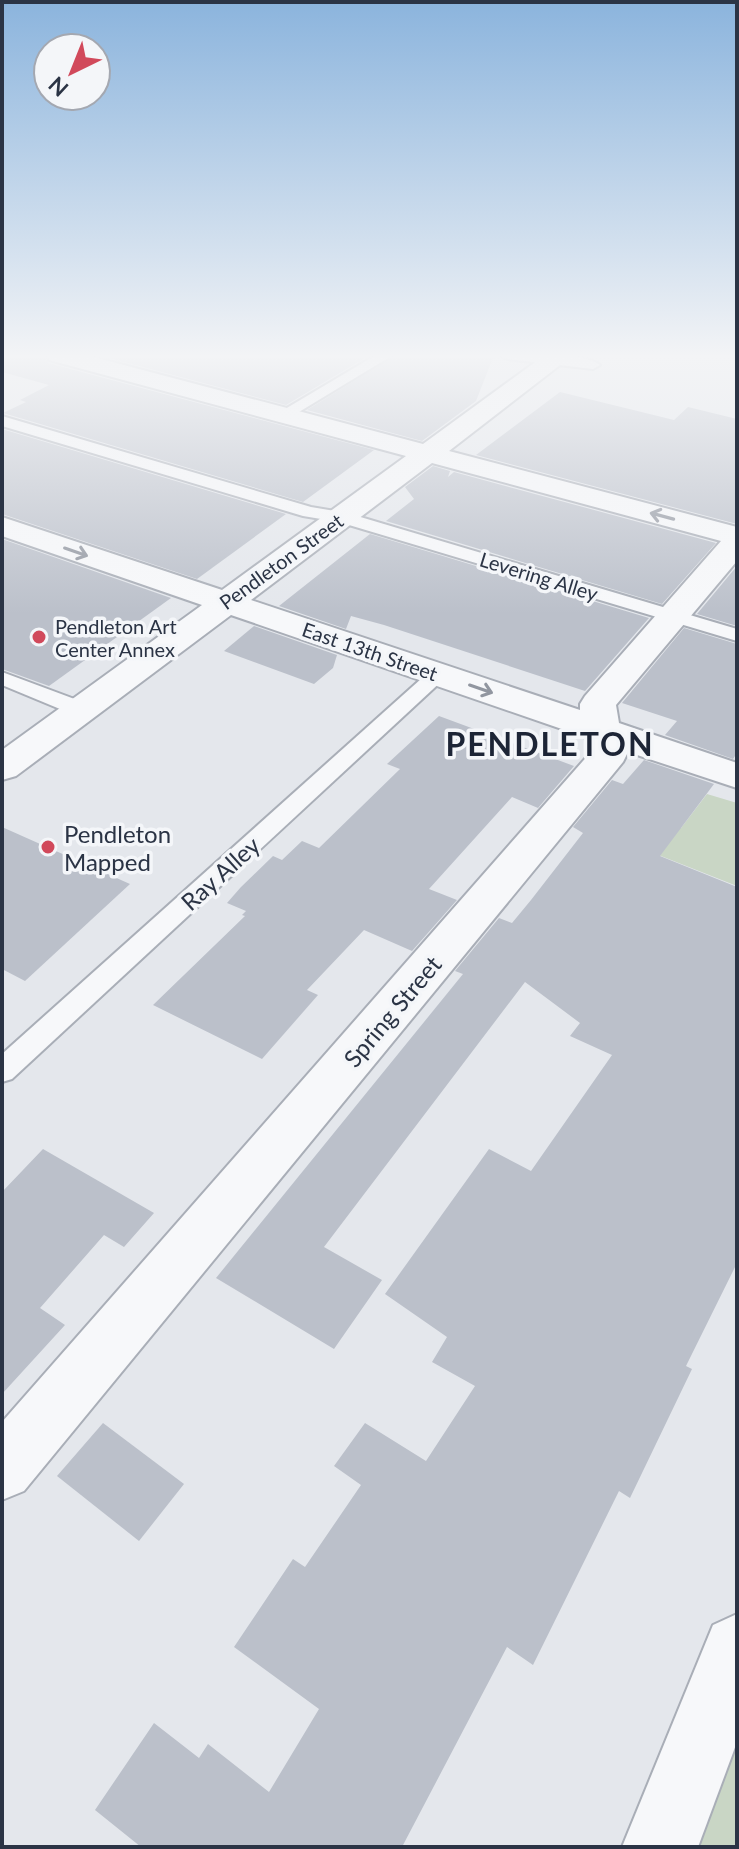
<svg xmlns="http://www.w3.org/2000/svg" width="739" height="1849" font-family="Lato,sans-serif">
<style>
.green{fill:#c9d6c5}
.building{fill:#bbc0ca}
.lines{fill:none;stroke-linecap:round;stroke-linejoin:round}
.service-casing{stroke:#a9aeb7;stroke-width:4}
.minor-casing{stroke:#a9aeb7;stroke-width:4}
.service{fill:#f7f8fa;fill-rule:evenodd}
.minor{fill:#f7f8fa;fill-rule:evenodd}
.oneway{stroke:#9196a0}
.poi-dot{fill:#d1495b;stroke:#f4f6f9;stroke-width:3}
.labels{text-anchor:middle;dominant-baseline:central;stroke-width:7;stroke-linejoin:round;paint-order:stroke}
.far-street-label{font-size:20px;fill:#2b3445;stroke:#f4f6f9}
.far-poi-label{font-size:20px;fill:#2b3445;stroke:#f4f6f9;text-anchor:start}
.poi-label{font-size:24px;fill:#2b3445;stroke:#f4f6f9;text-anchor:start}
.street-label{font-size:24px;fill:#2b3445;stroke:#f4f6f9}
.district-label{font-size:32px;font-weight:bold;letter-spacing:2px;fill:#1d2536;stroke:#f4f6f9}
</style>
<rect width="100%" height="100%" fill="#e4e7ec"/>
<g class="green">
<polygon points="707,794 737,803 737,886 623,841 645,814 681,828"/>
<polygon points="737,1649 737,1847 660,1847"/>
</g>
<g class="building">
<polygon points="2,355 43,355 48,363 374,450 303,502 3,413 26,402 20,400 49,385 2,372"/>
<polygon points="98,355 370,355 286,405"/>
<polygon points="396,355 494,355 476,401 422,441 307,410"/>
<polygon points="560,392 674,420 688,407 737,419 737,524 476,455"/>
<polygon points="2,429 286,514 197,579 2,514"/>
<polygon points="433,466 450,471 448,477 454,472 716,543 662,604 386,521 414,499 405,487"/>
<polygon points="370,534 649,618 585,691 384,625 351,616 346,629 279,606"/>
<polygon points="2,539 171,598 49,686 2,669"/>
<polygon points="737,566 737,626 697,614"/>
<polygon points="254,626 337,655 333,668 314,684 224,651"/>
<polygon points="684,628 737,644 737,753 733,759 665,735 677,721 622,703"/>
<polygon points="439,716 574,766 538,808 512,797 429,889 457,900 412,951 364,930 307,990 318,995 262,1059 153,1005 245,916 242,915 246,911 227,903 241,887 273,856 282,860 302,841 319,848 400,769 387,764"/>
<polygon points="644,760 714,784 660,856 737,887 737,1263 686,1366 692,1369 630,1498 619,1491 533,1665 507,1647 402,1847 141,1847 95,1810 154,1723 199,1758 208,1744 269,1792 319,1709 234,1647 293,1559 305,1567 361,1485 334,1466 365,1423 426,1461 475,1386 432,1362 447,1337 385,1294 489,1149 531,1171 612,1055 570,1036 580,1023 525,982 324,1247 382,1280 334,1349 216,1278 463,974 455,971 499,918 512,923 531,900 583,833 573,827 612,780 623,784"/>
<polygon points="2,827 130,884 25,981 2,969"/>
<polygon points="43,1149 154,1213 124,1247 104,1235 40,1308 65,1325 2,1394 2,1192"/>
<polygon points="103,1423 184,1484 139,1541 57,1476"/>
</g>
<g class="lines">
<defs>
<g id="service">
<polygon points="376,355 393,355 289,418 277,418 275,415"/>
<path d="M500 355C523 355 583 351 600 365L593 369 507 359Z"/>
<polygon points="2,416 311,507 347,513 737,629 737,641 339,522 303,516 2,426"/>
<polygon points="438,668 448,674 445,678 12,1079 2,1082 2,1054 431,670"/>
<polygon points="2,672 88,704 91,709 88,714 72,714 2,685"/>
</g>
<g id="minor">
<path d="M46 355H86L423 444 545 355H573L449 451 737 527V561L616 705 619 723 737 763V788L628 752 623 762 24 1491 2 1500V1422L590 753 585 737 231 615 16 776 2 780V750L202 605 2 536V517L222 590 406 456 49 360ZM432 463 721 541 585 696 580 704V710L251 600Z"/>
<polygon points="737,1614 737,1742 698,1847 622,1847 713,1625"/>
</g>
</defs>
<use href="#service" class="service-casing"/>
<use href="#minor" class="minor-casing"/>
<use href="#service" class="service"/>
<use href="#minor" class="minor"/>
</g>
<defs><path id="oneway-shaft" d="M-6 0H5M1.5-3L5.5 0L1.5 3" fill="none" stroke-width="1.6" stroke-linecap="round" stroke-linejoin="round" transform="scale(2)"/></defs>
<g class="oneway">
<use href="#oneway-shaft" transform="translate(662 516) rotate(-165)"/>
<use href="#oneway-shaft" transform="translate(76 552) rotate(19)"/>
<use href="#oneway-shaft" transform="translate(481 689) rotate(19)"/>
</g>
<linearGradient id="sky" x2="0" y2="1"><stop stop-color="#8bb4dd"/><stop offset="0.58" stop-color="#f3f4f6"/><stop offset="1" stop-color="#f3f4f6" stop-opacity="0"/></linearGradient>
<rect width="739" height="614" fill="url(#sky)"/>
<g class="poi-dot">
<circle cx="39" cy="637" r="8"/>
<circle cx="48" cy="847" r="8"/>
</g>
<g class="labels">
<g class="far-street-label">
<text transform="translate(281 561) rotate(-36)">Pendleton Street</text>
<text transform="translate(539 576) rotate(17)">Levering Alley</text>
<text transform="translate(370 651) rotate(19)">East 13th Street</text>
</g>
<g class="far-poi-label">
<text x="55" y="626">Pendleton Art<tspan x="55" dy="23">Center Annex</tspan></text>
</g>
<g class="poi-label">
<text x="64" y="833">Pendleton<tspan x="64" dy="28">Mapped</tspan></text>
</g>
<g class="street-label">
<text transform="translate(220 873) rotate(-42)">Ray Alley</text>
<text transform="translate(392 1011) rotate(-50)">Spring Street</text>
</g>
<g class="district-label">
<text x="550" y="743">PENDLETON</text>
</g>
</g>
<rect width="739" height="1849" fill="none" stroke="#2b3445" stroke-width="8"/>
<g transform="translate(72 72) rotate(223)"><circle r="38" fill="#f4f6f9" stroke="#a4a8b1" stroke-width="2"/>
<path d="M0-6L14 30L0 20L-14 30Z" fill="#d1495b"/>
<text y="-12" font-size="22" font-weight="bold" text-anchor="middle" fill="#2b3445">N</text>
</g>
</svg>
